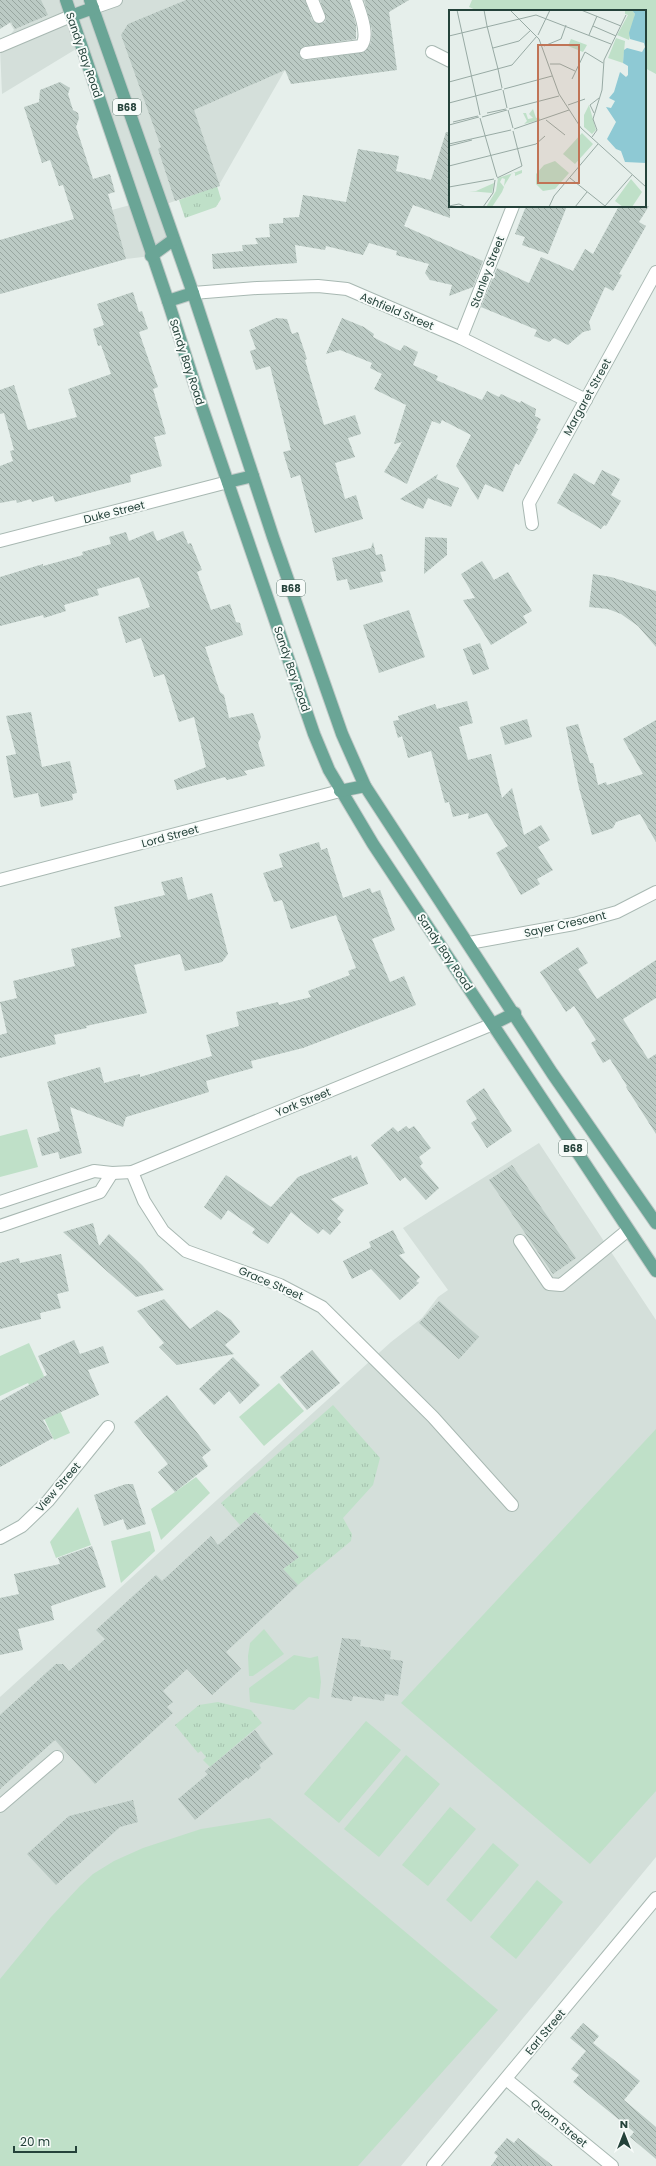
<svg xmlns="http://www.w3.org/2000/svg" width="656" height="2166" font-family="Poppins,sans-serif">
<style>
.built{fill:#d4dfda}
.grass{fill:#bfe0c8}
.park{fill:url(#park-tufts)}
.building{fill:url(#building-back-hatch)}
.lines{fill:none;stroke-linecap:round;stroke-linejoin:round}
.minor-casing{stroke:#a8b8b2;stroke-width:14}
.major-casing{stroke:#c2cac8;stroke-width:14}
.minor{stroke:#fff;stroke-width:12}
.major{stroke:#6aa596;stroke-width:12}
.labels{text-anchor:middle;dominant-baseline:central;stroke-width:4;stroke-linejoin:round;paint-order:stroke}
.shield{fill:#f7fbf9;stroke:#637a73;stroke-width:1}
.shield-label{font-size:10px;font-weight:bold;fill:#24423a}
.street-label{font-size:11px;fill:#24423a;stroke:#f7fbf9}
.inset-road{fill:none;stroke:#98aaa4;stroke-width:1}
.view{fill:#c07456;fill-opacity:0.15;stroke:#c07456;stroke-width:2}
.inset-edge{fill:none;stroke:#24423a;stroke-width:2}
</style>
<defs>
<pattern id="park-tufts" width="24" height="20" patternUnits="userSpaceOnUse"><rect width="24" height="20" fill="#bfe0c8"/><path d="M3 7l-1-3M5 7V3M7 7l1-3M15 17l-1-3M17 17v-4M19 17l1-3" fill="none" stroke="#a4c1ad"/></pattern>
<pattern id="building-back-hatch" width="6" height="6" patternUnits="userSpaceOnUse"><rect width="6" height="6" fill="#bbcac4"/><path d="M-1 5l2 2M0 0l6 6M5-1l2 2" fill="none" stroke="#98a6a0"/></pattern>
</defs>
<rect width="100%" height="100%" fill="#e6efeb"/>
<g class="built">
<polygon points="0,0 299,0 280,56 285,70 219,185 161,206 173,240 151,256 126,259 0,294 0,240 134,204 81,46 2,94 0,48 14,30 2,10"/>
<polygon points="539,1143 656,1320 656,1857 401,2166 0,2166 0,1697 391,1342 422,1318 438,1297 448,1290 403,1228"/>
</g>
<g class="grass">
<polygon points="472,0 656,0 656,74 645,68 645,11 478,11 469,7"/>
<polygon points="27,1129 38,1167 0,1177 0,1136"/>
<polygon points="29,1343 70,1433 54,1440 28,1383 0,1396 0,1356"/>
<polygon points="279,1383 304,1411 264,1446 239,1417"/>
<polygon points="656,1429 656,1791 590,1864 401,1703"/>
<polygon points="196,1477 210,1493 161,1540 151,1509"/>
<polygon points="78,1507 91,1545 56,1558 50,1542"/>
<polygon points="150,1531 155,1551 121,1583 111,1541"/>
<polygon points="264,1629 284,1654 253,1676 249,1676 248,1656 250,1643"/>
<polygon points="294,1655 310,1658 318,1656 321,1682 319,1699 309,1697 294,1710 250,1702 249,1688"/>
<polygon points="366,1721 401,1750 339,1823 304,1794"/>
<polygon points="406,1755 440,1784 379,1857 344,1829"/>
<polygon points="450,1807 476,1829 428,1886 402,1865"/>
<polygon points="270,1818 498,2010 358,2166 0,2166 0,1979 51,1917 80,1886 93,1874 114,1861 143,1848 201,1829"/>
<polygon points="493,1843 519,1865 471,1922 446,1900"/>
<polygon points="537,1880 563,1902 516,1959 490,1937"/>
</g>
<g class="park">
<polygon points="217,186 221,199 216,207 185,218 179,200"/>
<polygon points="333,1405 380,1458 373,1485 343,1518 352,1534 351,1541 298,1585 283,1569 299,1557 256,1512 240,1525 221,1503"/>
<polygon points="218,1702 251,1710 262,1723 210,1767 203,1760 206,1757 201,1751 198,1753 175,1725 199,1705"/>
</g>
<g class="building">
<polygon points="0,0 41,0 48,15 15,29 11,22 0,29"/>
<polygon points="186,0 305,0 312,20 318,24 325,22 326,18 320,0 349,0 356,25 356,39 302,47 299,54 303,60 307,60 365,52 371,43 372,30 364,0 409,0 389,12 397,70 291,84 285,70 194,110 220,186 175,201 158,149 161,147 121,35 128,24"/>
<polygon points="60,82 70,88 68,94 73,110 78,113 79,118 76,127 93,179 110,174 115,192 108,194 126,259 0,294 0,240 74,219 63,185 59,186 50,160 42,163 24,107 39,102 40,90"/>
<polygon points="446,132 450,132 450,218 413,205 404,226 483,261 473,287 449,296 452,285 430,280 425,273 429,264 396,255 397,251 369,243 363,255 326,246 325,250 295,245 297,263 213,269 212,254 243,251 242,245 258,244 255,238 270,237 269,224 283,223 283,218 299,217 303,195 346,202 358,149 399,156 396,171 431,180"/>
<polygon points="526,206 567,206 548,254 522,245 525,237 515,234"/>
<polygon points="619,206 649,206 639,222 646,226 619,274 622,275 613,291 605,287 589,322 591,330 583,332 568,345 554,338 549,342 534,336 537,330 481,307 497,268 529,283 541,257 573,271 585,249 593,254"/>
<polygon points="133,292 139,312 142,311 148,329 139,332 158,387 153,389 166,434 154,437 162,466 130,475 131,482 55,502 53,496 32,502 31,499 17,503 16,500 0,503 0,466 13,461 10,451 14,450 4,413 0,414 0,390 14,385 28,430 77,417 68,389 111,374 101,345 98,346 93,329 104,325 97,304"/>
<polygon points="276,318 287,319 292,334 298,332 307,359 305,360 324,425 355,415 361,434 348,438 355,457 335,463 345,499 356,495 363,519 315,533 300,475 291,478 283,452 291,450 270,366 256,370 250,351 256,349 249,330"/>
<polygon points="342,318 364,327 374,334 373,337 400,351 404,345 418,352 413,365 438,376 436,380 482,400 487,391 499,397 501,394 520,403 521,401 536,409 535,416 541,419 536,428 538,429 519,465 516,463 503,492 485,484 478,500 456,466 471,435 442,420 440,424 432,421 407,484 384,472 402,442 394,444 406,405 374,389 382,374 370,368 372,363 340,350 326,354"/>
<polygon points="602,470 620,479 611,495 621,501 606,526 604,525 601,529 557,503 574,473 594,485"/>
<polygon points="438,474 436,479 459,488 451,507 428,498 423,509 400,499"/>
<polygon points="153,531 157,541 183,531 188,544 191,543 202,570 197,572 211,610 230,604 236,622 240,623 243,635 205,647 220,692 224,695 229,718 253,713 261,737 258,743 265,766 244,771 247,775 227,780 225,777 177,790 174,780 206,767 194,717 179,722 164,674 154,677 141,638 126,643 118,617 150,607 139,577 97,589 99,595 64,605 66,611 44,618 43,615 0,626 0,577 43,564 43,566 83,555 82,552 111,544 109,537 126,532 129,541"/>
<polygon points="425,537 447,538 447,555 424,574"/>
<polygon points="373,542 376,555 382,554 386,571 380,572 383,582 350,590 347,579 337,581 332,558 371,548"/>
<polygon points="482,561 494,580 508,572 532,611 523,616 527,623 491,645 463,600 475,598 461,574"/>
<polygon points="593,574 611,577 656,591 656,647 638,626 621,614 608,609 589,607"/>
<polygon points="409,610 425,657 379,673 363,625"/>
<polygon points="480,643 489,669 473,675 463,649"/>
<polygon points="467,701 473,723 459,727 468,760 491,754 502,798 512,788 524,835 541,825 550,840 538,847 553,870 537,879 540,884 521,895 496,853 508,846 487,813 468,819 469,813 453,817 449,802 445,803 431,751 408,758 402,736 398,738 393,721 399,720 398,716 435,704 437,709"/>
<polygon points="31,712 42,767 70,761 77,793 72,794 73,800 41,807 38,793 14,798 6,756 16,754 6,716"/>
<polygon points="527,719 532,737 505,745 500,727"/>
<polygon points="656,720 656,842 640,814 616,822 613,828 592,835 579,788 566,727 578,724 590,763 593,763 598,785 606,782 607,785 643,774 623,739"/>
<polygon points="319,842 321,850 327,848 343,898 370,888 372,893 380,890 395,930 372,939 390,982 404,976 416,1005 303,1048 251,1061 253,1068 206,1081 209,1092 126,1117 123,1127 70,1107 82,1153 60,1159 58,1152 42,1156 37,1138 60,1131 47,1082 100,1067 104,1083 140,1074 140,1077 212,1056 206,1035 239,1026 236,1012 278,1002 279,1005 311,997 308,991 350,975 348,971 356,968 336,915 291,929 282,900 274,902 263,873 283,867 279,854"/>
<polygon points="182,877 188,900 212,893 228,954 222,962 185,971 180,954 134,965 147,1013 86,1026 87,1028 54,1035 56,1044 0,1058 0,1035 7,1033 0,1002 17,998 13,981 75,966 71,949 121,937 114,907 165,895 161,882"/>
<polygon points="578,947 588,963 578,969 597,999 656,960 656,998 623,1019 648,1059 656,1054 656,1134 626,1087 627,1086 610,1059 603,1063 591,1043 596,1040 574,1006 566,1012 540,972"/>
<polygon points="484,1088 512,1131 487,1148 471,1123 477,1119 466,1101"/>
<polygon points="406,1126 409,1129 414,1126 431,1148 419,1157 423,1163 420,1166 439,1188 426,1200 405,1177 400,1181 371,1145 393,1127 398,1132"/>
<polygon points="351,1155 352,1159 357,1156 368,1184 331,1199 344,1210 337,1219 341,1222 330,1235 323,1229 318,1234 291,1212 268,1244 252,1233 255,1229 228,1210 221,1220 204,1207 226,1175 271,1207 298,1177"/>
<polygon points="512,1165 576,1258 553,1274 489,1180"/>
<polygon points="93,1223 99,1246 109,1234 142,1265 164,1290 136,1297 63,1232"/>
<polygon points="393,1230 405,1253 399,1255 420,1277 416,1281 419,1283 400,1300 371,1269 352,1279 343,1261 371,1247 369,1242"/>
<polygon points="61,1254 69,1291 57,1294 61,1308 40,1313 41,1319 0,1329 0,1263 19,1258 20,1263"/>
<polygon points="164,1299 190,1329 217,1310 231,1320 240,1332 225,1345 234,1354 177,1365 159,1347 164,1343 137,1311"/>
<polygon points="439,1301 479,1337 459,1359 419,1323"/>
<polygon points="74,1340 80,1354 103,1346 109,1363 88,1370 99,1395 43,1420 53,1438 0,1467 0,1401 47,1375 38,1356"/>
<polygon points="312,1350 340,1383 307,1410 280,1377"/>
<polygon points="233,1357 260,1385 240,1404 229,1391 214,1405 199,1389"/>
<polygon points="167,1395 211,1450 202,1457 208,1466 175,1492 158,1472 168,1464 134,1422"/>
<polygon points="126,1484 133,1484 146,1524 127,1530 123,1519 104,1526 94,1495"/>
<polygon points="255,1512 299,1557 283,1569 298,1585 226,1652 241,1669 212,1695 187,1669 163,1691 173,1702 167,1707 173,1713 95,1784 55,1740 0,1789 0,1715 56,1664 63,1664 69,1671 105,1639 96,1630 156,1575 162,1581 211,1536 218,1545"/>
<polygon points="92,1546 106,1587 51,1606 54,1620 18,1629 23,1650 0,1655 0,1598 19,1594 14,1574 60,1564 58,1558"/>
<polygon points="342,1638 361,1640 360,1646 391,1651 390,1659 403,1661 398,1696 385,1694 384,1701 353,1696 352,1701 331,1697"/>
<polygon points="255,1730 273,1754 259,1765 261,1768 248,1779 247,1777 195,1820 178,1799 208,1774 205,1771"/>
<polygon points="133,1800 138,1822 120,1827 56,1885 27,1854 69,1816"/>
<polygon points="583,2023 599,2036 593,2043 640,2081 624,2100 656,2127 656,2159 630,2137 634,2132 573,2082 579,2075 571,2069 586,2051 570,2038"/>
<polygon points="507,2138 514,2143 518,2138 553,2166 491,2166 498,2156 494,2153"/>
</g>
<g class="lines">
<defs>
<g id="minor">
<polyline points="312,0 319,17"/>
<polyline points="93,8 116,0"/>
<polyline points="0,46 71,16"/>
<polyline points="432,52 450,61"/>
<path d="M306 53 361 46C370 36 360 12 356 0"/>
<polyline points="193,293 257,288 318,286 347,289 461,338 586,400"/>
<polyline points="461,338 513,206"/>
<polyline points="532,524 529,503 656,272"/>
<polyline points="0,541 228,482"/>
<polyline points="0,880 340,791"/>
<polyline points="469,943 574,924 617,912 656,892"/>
<polyline points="132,1172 144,1201 163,1231 186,1251 280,1285 322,1307 433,1417 512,1505"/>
<polyline points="0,1202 94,1171 112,1173 132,1172 493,1024"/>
<polyline points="0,1226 100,1192 112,1173"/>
<polyline points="520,1241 549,1284 561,1285 628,1230"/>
<polyline points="0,1538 22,1526 48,1501 108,1427"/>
<polyline points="0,1806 57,1757"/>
<polyline points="506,2079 612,2166"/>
<polyline points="433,2166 656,1898"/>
</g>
<g id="major">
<polyline points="66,0 168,301 201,404 314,734 329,770 373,844 656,1271"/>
<polyline points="90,0 193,293 273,537 342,734 365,786 552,1073 656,1223"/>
<polyline points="71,16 93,8"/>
<polyline points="151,256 173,240"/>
<polyline points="168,301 193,293"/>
<polyline points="228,482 253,476"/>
<polyline points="340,791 365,786"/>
<polyline points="493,1024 515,1013"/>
</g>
</defs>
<use href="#minor" class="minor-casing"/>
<use href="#major" class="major-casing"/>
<use href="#minor" class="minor"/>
<use href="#major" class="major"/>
</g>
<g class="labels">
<g class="shield">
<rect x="113" y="99" width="28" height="16" rx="3"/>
<rect x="277" y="580" width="28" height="16" rx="3"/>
<rect x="559" y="1140" width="28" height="16" rx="3"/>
</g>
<g class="shield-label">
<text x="127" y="107">B68</text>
<text x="291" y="588">B68</text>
<text x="573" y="1148">B68</text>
</g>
<g class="street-label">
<text transform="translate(84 55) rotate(71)">Sandy Bay Road</text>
<text transform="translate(487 272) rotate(-69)">Stanley Street</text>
<text transform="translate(397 311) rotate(23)">Ashfield Street</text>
<text transform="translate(187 362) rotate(72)">Sandy Bay Road</text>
<text transform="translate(587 397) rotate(-61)">Margaret Street</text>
<text transform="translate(114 512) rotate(-14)">Duke Street</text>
<text transform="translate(292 669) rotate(71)">Sandy Bay Road</text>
<text transform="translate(170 836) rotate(-15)">Lord Street</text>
<text transform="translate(565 924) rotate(-13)">Sayer Crescent</text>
<text transform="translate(445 952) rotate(56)">Sandy Bay Road</text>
<text transform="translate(303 1102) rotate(-22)">York Street</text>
<text transform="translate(271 1283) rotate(23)">Grace Street</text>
<text transform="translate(58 1487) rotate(-49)">View Street</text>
<text transform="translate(545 2032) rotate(-50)">Earl Street</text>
<text transform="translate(559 2123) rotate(39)">Quorn Street</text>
</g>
</g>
<g transform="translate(449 10)">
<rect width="197" height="197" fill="#e6efeb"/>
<path d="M122 29 138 35 134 42 119 36ZM84 99 87 108 90 107 91 110 75 114 78 111 74 103H77L79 109 84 108 80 104ZM133 123 144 134 126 154 114 144ZM106 151 120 163 106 179 94 181 87 174V164L95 155Z" fill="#bfe0c8"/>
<path d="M45 173 43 183 20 181H27Z" fill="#bfe0c8"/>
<path d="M176 0H183L186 4 180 30 168 25 179 5 176 4ZM167 28 176 31 174 53 159 48ZM140 95 147 120 143 124 135 117V105ZM73 160V163L66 166V163H63L55 176 56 169 53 168 51 172 55 177 53 182 43 197H37L47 181 49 168ZM182 169 193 182 183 197H174L166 191Z" fill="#bfe0c8"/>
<path d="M183 0H197V153L176 152 172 141 167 139 158 129 167 112 157 97 162 98 166 91 160 88 165 82 171 62 177 67 179 65V56L174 53 175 40 178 38 193 42 196 37 195 33 181 29 180 23 186 4Z" fill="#8ec9d4"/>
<path class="inset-road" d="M8 0 31 105M35 0 38 16M61 0 90 29 110 84 132 118 197 177M132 0 172 16M38 16 49 59M144 16 167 26M89 25 101 0M140 25 148 6M0 26 87 5 162 34M95 36 112 29 117 15M44 38 70 31 82 20M101 54H111L126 61M49 59 53 78M123 69 136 42 154 53M0 72 63 55 88 26M55 79 103 66M54 80 58 98M0 93 53 79M119 95 136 89M60 99 110 86M59 100 64 118M38 103 57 99M145 103 141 95 150 88M33 107 58 100M31 108 48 167M97 110 116 125M4 112 29 106M0 115 30 107M65 119 120 100M143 127 148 120 144 109 153 80 155 50 177 5M0 134 62 120M0 136 23 130M0 156 87 134 96 126M48 168 73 156 64 121M121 168 156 196M0 177 45 169M0 196 10 194 17 197M156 196 183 165M34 197 44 183 46 170M100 197 105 186 149 134M126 197 138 182"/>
<path class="view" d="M89 35H130V173H89Z"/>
<rect width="197" height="197" class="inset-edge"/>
</g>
<g transform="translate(624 2134)" stroke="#f7fbf9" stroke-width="3" paint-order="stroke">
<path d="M0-3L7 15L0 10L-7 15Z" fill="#24423a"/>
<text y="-6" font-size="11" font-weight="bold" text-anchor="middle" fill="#24423a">N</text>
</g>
<path d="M14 2146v6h62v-6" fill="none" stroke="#24423a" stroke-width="2"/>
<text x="20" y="2146" font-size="12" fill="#24423a" stroke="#f7fbf9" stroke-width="3" paint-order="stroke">20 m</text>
</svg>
